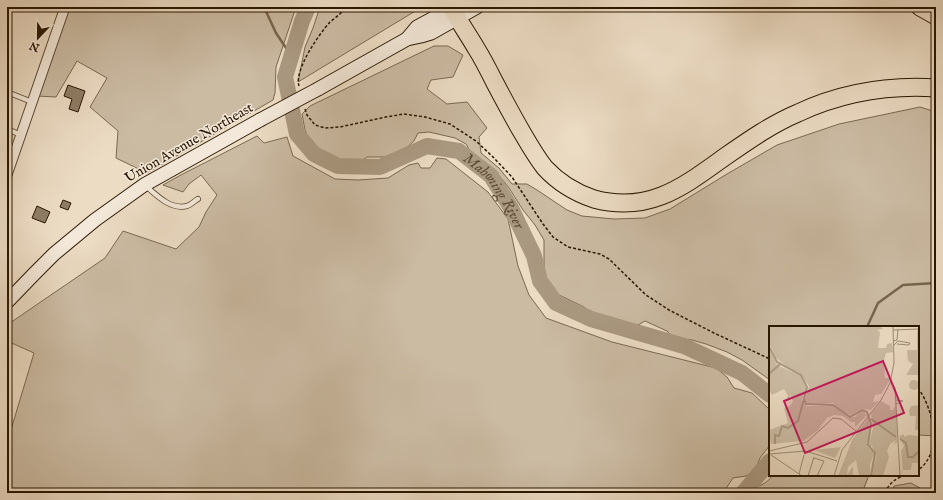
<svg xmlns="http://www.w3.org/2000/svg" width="943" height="500" font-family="'IM FELL English',serif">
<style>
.green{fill:#cbbba3;stroke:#7a6952}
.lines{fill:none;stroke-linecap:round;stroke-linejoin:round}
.stream{stroke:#77654d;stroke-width:2.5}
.river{stroke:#aa9981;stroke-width:16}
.building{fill:#8f7d66;stroke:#2a1700}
.service-casing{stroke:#5a4831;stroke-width:6}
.minor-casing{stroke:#5a4831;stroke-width:11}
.secondary-casing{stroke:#2a1700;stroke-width:15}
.motorway-casing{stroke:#2a1700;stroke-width:19}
.path{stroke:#2a1700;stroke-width:1.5;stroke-dasharray:3 2;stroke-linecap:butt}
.service{stroke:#f3e8d9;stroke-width:4.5}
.minor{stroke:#f3e8d9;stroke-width:9}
.secondary{stroke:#f3e8d9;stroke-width:13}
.motorway{stroke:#ecdcc4;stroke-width:17}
.secondary-bridge-casing{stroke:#2a1700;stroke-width:15;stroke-linecap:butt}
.secondary-bridge{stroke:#f3e8d9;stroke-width:13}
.labels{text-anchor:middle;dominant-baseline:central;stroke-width:3;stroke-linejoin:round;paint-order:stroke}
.street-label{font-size:14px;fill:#2a1700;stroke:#f3e8d9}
.water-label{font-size:15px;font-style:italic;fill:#5d4b34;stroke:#f3e8d9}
.inset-river{fill:none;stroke:#aa9981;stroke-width:2}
.inset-road{fill:none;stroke:#9e8d76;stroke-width:1}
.view{fill:#c2185b;fill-opacity:0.15;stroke:#c2185b;stroke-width:2}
.inset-edge{fill:none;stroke:#2a1700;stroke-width:2}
</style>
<rect width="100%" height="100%" fill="#ecdcc4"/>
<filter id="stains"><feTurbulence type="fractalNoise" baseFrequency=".005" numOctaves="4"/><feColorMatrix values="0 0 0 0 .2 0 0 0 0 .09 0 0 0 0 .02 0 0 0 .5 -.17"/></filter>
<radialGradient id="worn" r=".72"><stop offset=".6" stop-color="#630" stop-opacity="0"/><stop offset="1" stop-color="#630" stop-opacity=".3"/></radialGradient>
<g class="green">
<polygon points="69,7 296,7 276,67 275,93 273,100 147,173 116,158 118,131 90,107 107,78 77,61 56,97 37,96"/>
<polygon points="320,7 422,7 298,82 305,47 313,28"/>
<polygon points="434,46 448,46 463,55 453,77 431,80 427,89 447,104 467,102 487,128 479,137 481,153 499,168 512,184 527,184 537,190 567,210 582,216 614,219 645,218 670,209 727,174 777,145 839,124 920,107 936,112 936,436 918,435 918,327 770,327 770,380 742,360 727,352 706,344 692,340 673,338 667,331 645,321 631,329 609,322 594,315 584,307 555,293 544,274 544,240 535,225 523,210 509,188 494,169 473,156 466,144 455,138 429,132 418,133 414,141 404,150 384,157 367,157 360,162 340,163 319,153 312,146 305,130 302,114 310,106"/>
<polygon points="257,136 264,143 287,137 293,156 335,179 358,180 388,178 409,165 418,163 421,168 430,168 437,158 446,159 488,192 508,219 518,266 529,295 546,318 612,342 716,368 727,377 734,388 752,393 770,410 770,445 760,458 755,470 746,476 733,478 723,493 7,493 7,443 34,353 7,341 7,325 105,258 123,231 176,249 199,227 206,212 217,195 201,175 189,184 183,192 163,185 179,176"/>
<path d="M772 475H869L862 493H750C756 485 768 485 772 475Z"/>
<polygon points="911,483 929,493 892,493 894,486"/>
</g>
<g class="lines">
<g class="stream">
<polyline points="264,7 276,33 292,57"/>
<polyline points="867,327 878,303 903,285 936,283"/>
</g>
<g class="river">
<path id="s1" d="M308 7 302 21 285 77 297 134 314 154 338 166 380 167 427 146 459 151 491 176 511 208 534 256 540 281 556 303 591 319 684 346 742 373 770 395"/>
<polyline points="743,493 770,461"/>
</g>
</g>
<g class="building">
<polygon points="68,85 85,91 78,112 69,109 72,99 64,96"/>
<polygon points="63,200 71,203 68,210 60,207"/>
<polygon points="37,206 50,212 45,223 32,218"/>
</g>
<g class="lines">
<defs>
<g id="service">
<polyline points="7,92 32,102"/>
<polyline points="7,129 21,135"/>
<path d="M146 186C157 196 171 210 187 206 191 205 194 201 198 199"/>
</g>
<polyline id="minor" points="7,175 65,7"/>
<g id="secondary">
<polyline points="407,39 417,27 454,7"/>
<polyline points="318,89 407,39 421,36 431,33 477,7"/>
<polyline points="7,302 35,273 54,254 95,220 144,185 260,120"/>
</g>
<g id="motorway">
<polyline points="920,7 936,16"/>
<path d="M452 8C459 22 468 34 476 48 483 59 489 71 495 83 504 100 513 117 523 134 530 146 537 158 545 168 558 182 576 193 594 199 650 214 684 186 726 156 749 140 772 124 798 113 841 93 889 85 936 88"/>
</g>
</defs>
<use href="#service" class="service-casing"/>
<use href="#minor" class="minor-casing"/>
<use href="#secondary" class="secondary-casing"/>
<use href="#motorway" class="motorway-casing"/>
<g class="path">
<path d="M299 86C294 70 319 34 330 22 336 17 342 13 346 7"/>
<polyline points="305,109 307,115 315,125 325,128 340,127 386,117 404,114 425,117 450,124 476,141 493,157 512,177 543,224 553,237 568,247 600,254 609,259 646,295 669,310 714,333 770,359"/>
<path d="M918 388C934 410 943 453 918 470"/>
<path d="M885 493C889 483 896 478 906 475"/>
</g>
<use href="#service" class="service"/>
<use href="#minor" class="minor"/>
<use href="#secondary" class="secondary"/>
<use href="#motorway" class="motorway"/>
<defs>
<polyline id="secondary-bridge" points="260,120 318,89"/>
</defs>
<use href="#secondary-bridge" class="secondary-bridge-casing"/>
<use href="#secondary-bridge" class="secondary-bridge"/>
</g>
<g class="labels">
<g class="street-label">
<text transform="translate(189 143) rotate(-30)">Union Avenue Northeast</text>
</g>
<g class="water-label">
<text stroke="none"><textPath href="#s1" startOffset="365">Mahoning River</textPath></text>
</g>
</g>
<g transform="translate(769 326)">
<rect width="150" height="150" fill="#ecdcc4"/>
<path d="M0 0H110L114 3 108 4 111 6 109 22H117L118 18 123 17 124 26 117 27 115 34 116 52H122L112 68 106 69 104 76 110 75 102 84 92 83 82 89 73 86 64 77 45 79 37 77 36 74 40 60 31 47 20 42 6 31 0 17ZM148 5H150V49H137L144 38 139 35 138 24H148ZM0 23 8 39 32 50 37 62 33 74 38 80H65L80 92 86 91 92 84 98 89 86 101V96H82L74 90 65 89 58 92 48 105 34 115 2 118 0 104 19 97 15 82 21 80 24 75 21 68V74L16 75 19 70 15 63 3 69 0 63ZM140 59a5 5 0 1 1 10 0a5 5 0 1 1-10 0ZM112 75 121 80V84H124L127 79 128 117 125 118 127 114 121 118 118 125 120 131 114 150H103L107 130 103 120H100L104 101 102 88ZM150 79V104H146L147 90H141L140 85 142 80ZM100 91 101 105 98 120 105 127 101 139V150H90L87 134 79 141 78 149 84 140V150H69L83 114ZM134 108 136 111 139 109 150 110V137H143L142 144H134L132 125 135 120 130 111ZM72 121 66 132 45 124Z" fill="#cbbba3"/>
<path class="inset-river" d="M0 21 8 36 32 49 38 61 35 73 37 78 64 79 81 91 93 84 98 86 102 98 99 119 106 127 102 150M0 48 11 38M102 93 127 111M131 113 137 117 139 131H144L150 125M6 118V109L10 110 13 100 19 102 29 95 35 73"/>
<path class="inset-road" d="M124 4 150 3M124 15 128 14 129 3M125 19 129 15 141 17 140 19 128 18M122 56 126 62 131 150M127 74 134 75 127 78M0 125 38 116 64 92 72 93 87 105M0 128 37 125 68 135M2 129 33 150M45 132 55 135 48 150M30 148 35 129M39 150 45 131M65 150 73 124 112 74 121 57 125 37 124 0"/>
<path class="view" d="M114 35 135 87 36 127 15 75Z"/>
<rect width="150" height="150" class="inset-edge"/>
</g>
<rect width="943" height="500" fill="none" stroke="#ecdcc4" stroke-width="24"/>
<rect x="8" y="8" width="927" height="484" fill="none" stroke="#2a1700" stroke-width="2"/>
<rect x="12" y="12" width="919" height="476" fill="none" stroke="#2a1700"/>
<g transform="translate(38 38) rotate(202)" stroke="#f3e8d9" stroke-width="3" paint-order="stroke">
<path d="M0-3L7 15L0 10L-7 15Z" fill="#2a1700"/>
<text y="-6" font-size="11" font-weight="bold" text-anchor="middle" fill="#2a1700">N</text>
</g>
<rect width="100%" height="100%" filter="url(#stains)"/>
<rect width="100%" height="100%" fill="url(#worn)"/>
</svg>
